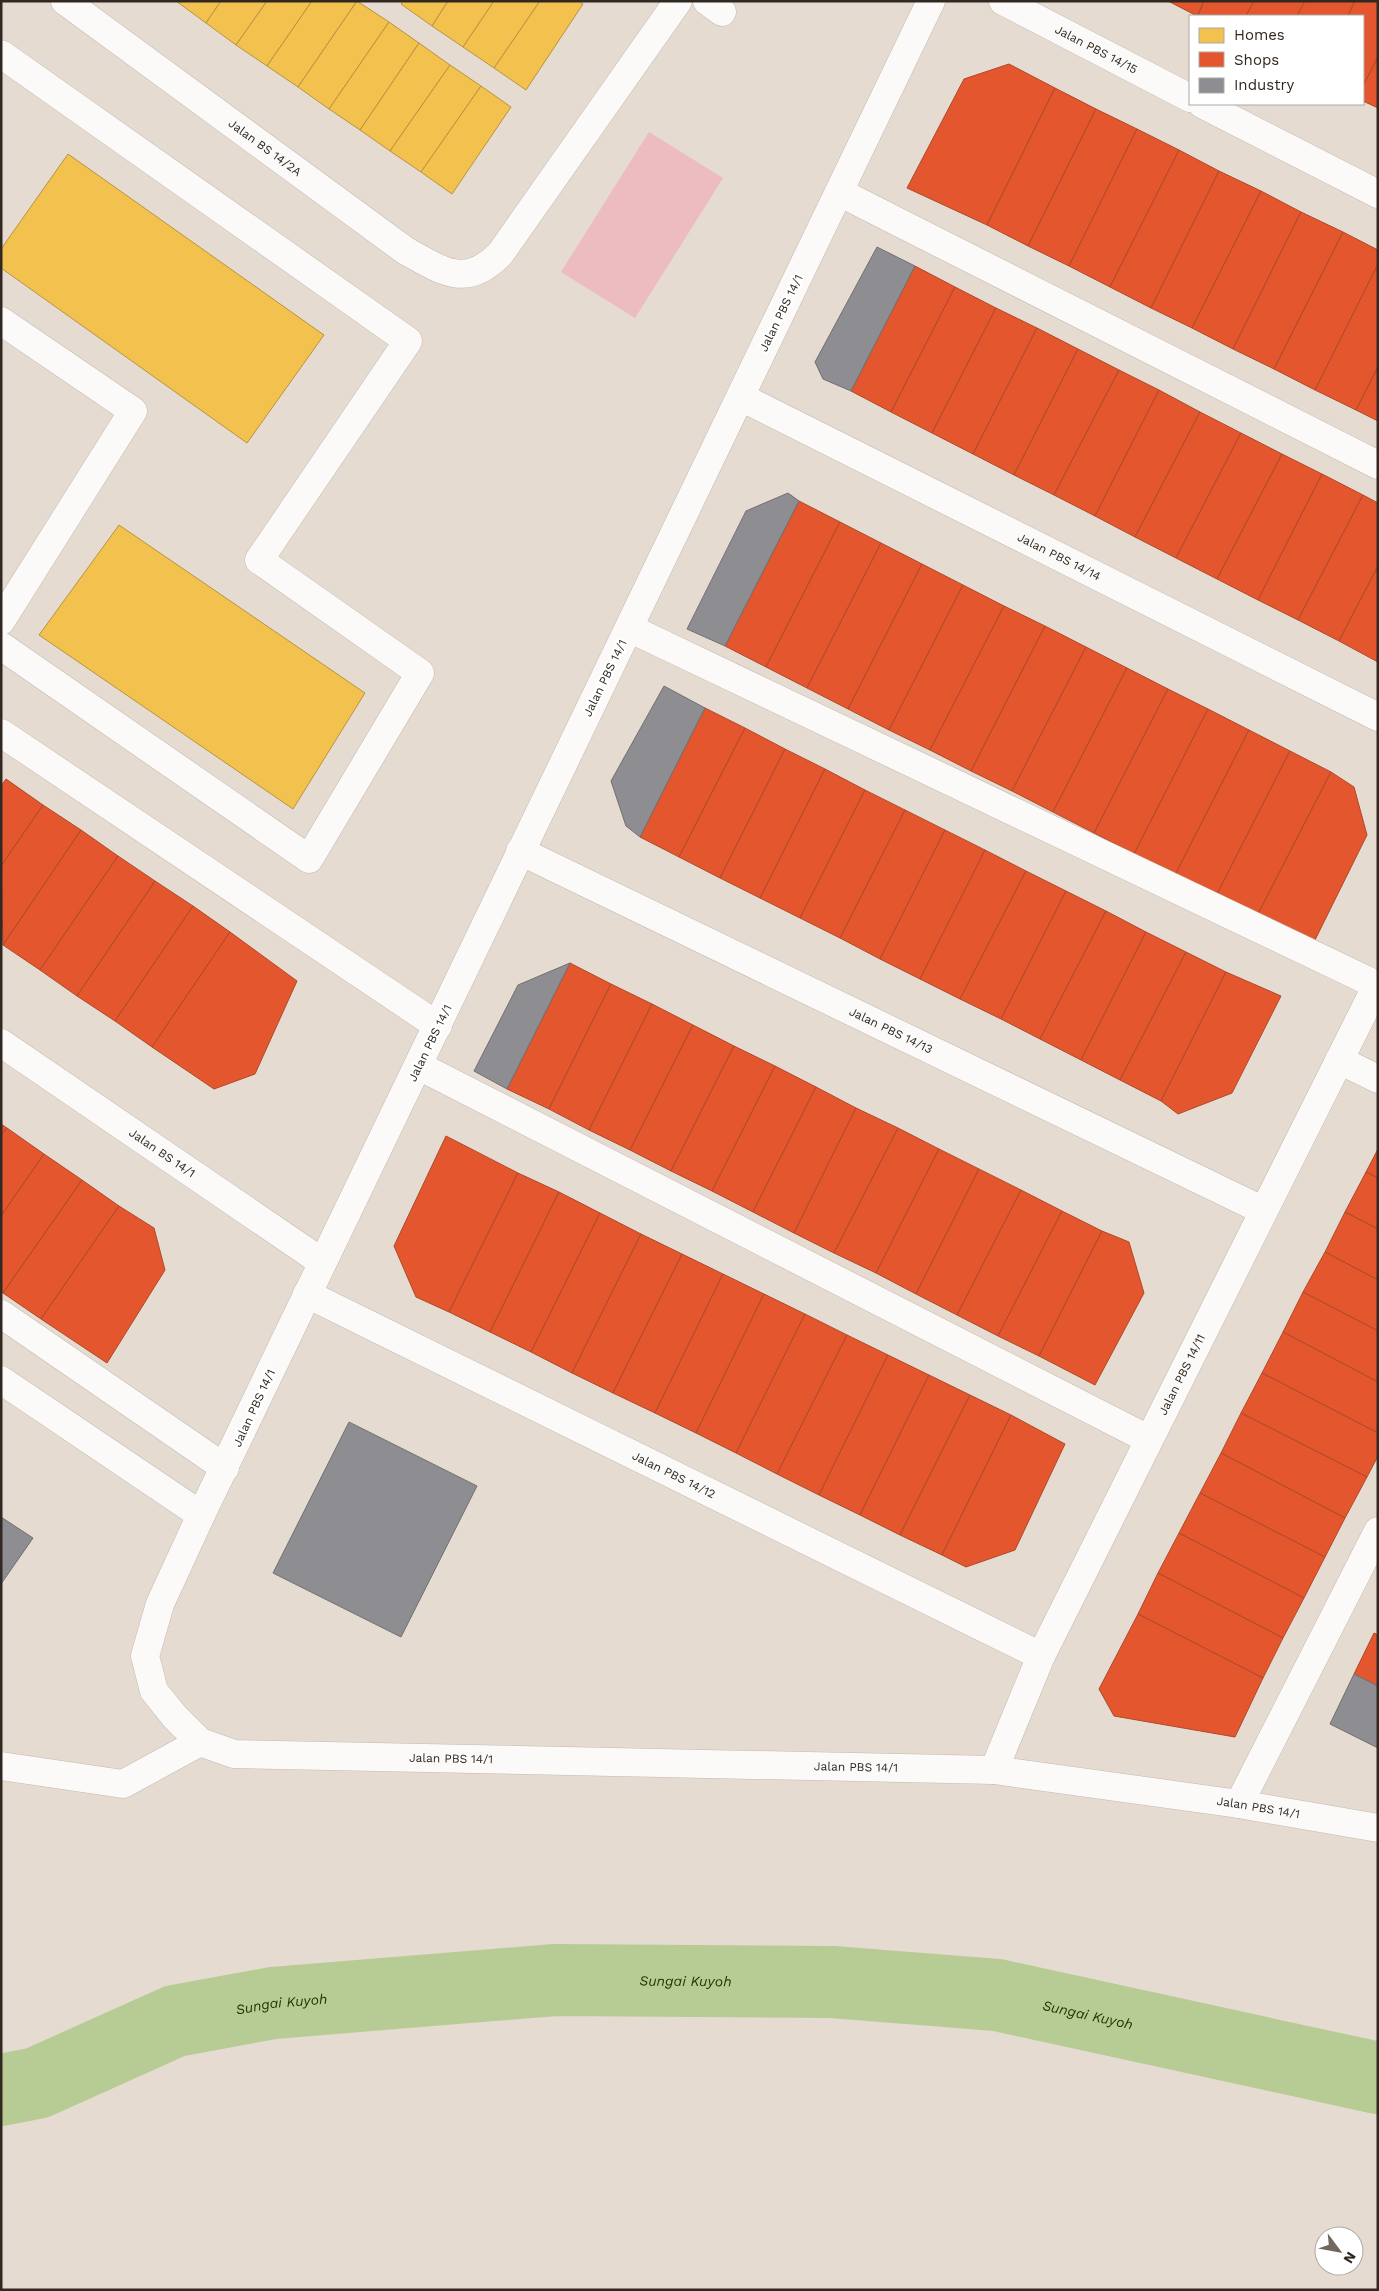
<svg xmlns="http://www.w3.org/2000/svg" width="1379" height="2291" font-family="'Work Sans',sans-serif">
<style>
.green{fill:#ecbcc0}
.homes{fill:#f2c14e;stroke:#b89340}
.shops{fill:#e4572e;stroke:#ae492a}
.industry{fill:#8d8d92;stroke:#716f70}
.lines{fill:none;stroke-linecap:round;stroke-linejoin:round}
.river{stroke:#b7cc94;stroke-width:72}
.minor-casing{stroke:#c2b9b1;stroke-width:29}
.minor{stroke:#fbfaf8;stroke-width:28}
.labels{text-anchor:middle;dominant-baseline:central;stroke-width:5;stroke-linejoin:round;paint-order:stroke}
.street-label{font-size:12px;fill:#302821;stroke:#fff}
.water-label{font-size:14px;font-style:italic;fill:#223600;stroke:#fff}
</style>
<rect width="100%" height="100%" fill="#e6dbd0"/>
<polygon class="green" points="649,132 723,178 635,318 561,272"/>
<g class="homes">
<polygon points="176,1 221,1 206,23"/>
<polygon points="221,1 267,1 236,45 206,23"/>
<polygon points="267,1 312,1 267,66 236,45"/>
<polygon points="312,1 357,1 298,87 267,66"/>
<polygon points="357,1 389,22 329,109 298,87"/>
<polygon points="403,1 448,1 432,26 401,4"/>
<polygon points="448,1 494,1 463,47 432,26"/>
<polygon points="494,1 540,1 494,68 463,47"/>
<polygon points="540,1 579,1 583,4 526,90 494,68"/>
<polygon points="389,22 419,43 360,130 329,109"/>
<polygon points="419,43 450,65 390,151 360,130"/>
<polygon points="450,65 481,86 421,172 390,151"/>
<polygon points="481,86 511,107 452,194 421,172"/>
<polygon points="68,154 324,335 247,443 1,268 1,249"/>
<polygon points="119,525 365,693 293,809 39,635"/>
</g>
<g class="shops">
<polygon points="1168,1 1204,1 1197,16"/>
<polygon points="1204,1 1254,1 1246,16 1198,16"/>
<polygon points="1254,1 1305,1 1297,16 1246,16"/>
<polygon points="1305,1 1355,1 1348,16 1297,16"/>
<polygon points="1355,1 1378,1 1378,57 1363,86 1363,16 1348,16"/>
<polygon points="1378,57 1378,108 1363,101 1363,86"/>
<polygon points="1009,64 1055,88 987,225 907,188 964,79"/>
<polygon points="1055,88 1096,109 1028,246 987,225"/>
<polygon points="1096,109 1137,129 1069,266 1028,246"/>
<polygon points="1137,129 1179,150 1110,287 1069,266"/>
<polygon points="1179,150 1219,171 1151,308 1110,287"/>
<polygon points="1219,171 1261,191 1192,328 1151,308"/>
<polygon points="1261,191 1301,212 1233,349 1192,328"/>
<polygon points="1301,212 1343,232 1274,369 1233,349"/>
<polygon points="1343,232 1378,250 1378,264 1315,390 1274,369"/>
<polygon points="1378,264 1378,367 1356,410 1315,390"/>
<polygon points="915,266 955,287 891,412 851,391"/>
<polygon points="955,287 996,308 932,433 891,412"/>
<polygon points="996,308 1037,328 973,454 932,433"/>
<polygon points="1037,328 1078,349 1014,475 973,454"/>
<polygon points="1078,349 1119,370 1054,495 1014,475"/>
<polygon points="1378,367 1378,421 1356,410"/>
<polygon points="1119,370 1159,390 1095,516 1054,495"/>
<polygon points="1159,390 1200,412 1135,537 1095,516"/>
<polygon points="1200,412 1241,433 1176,558 1135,537"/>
<polygon points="1241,433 1282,454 1217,579 1176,558"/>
<polygon points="1282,454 1322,474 1258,600 1217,579"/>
<polygon points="1322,474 1363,495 1298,620 1258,600"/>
<polygon points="1363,495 1378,503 1378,566 1339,641 1298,620"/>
<polygon points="799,501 840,522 766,667 725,646"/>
<polygon points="840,522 881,543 807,688 766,667"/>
<polygon points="881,543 922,564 848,709 807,688"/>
<polygon points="922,564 963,585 889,730 848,709"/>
<polygon points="1378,566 1378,662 1339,641"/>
<polygon points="963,585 1004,606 930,750 889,730"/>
<polygon points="1004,606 1045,626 971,771 930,750"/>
<polygon points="1045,626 1086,647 1012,791 971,771"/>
<polygon points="1086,647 1127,668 1053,812 1012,791"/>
<polygon points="1127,668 1168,689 1094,833 1053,812"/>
<polygon points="1168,689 1208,709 1134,854 1094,833"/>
<polygon points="705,708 745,728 679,857 640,837"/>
<polygon points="1208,709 1249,730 1175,875 1134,854"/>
<polygon points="745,728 785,749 720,878 679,857"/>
<polygon points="1249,730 1290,751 1216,896 1175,875"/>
<polygon points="785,749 825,769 760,898 720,878"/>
<polygon points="1290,751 1331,772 1257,916 1216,896"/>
<polygon points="825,769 865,790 800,918 760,898"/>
<polygon points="1331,772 1354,787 1367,835 1314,942 1257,916"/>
<polygon points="6,779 43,805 1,866 1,786"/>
<polygon points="865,790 905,810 840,938 800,918"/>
<polygon points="43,805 81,830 3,945 1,866"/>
<polygon points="905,810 945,830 880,959 840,938"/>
<polygon points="81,830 118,856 40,970 3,945"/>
<polygon points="945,830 985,850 920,979 880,959"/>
<polygon points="985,850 1026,871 960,999 920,979"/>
<polygon points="118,856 155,881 77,996 40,970"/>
<polygon points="1026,871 1066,891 1001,1019 960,999"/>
<polygon points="155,881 193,906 115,1021 77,996"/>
<polygon points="1066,891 1106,911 1040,1039 1001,1019"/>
<polygon points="193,906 230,932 152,1047 115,1021"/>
<polygon points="1106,911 1146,932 1081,1060 1040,1039"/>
<polygon points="230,932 297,981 255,1074 214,1089 152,1047"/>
<polygon points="1146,932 1186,952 1120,1080 1081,1060"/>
<polygon points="1186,952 1226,972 1161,1101 1120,1080"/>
<polygon points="570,963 611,984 549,1109 507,1089"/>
<polygon points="1226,972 1281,996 1232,1093 1178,1114 1161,1101"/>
<polygon points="611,984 652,1004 589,1130 549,1109"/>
<polygon points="652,1004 693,1025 630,1150 589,1130"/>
<polygon points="693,1025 734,1046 671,1171 630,1150"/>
<polygon points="734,1046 775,1066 712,1191 671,1171"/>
<polygon points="775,1066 816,1087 753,1212 712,1191"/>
<polygon points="816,1087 856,1108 794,1233 753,1212"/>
<polygon points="856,1108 898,1128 834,1253 794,1233"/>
<polygon points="1,1124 7,1128 1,1135"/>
<polygon points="7,1128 44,1154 1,1216 1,1135"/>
<polygon points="898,1128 939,1149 876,1273 834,1253"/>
<polygon points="446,1136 518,1173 449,1312 416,1297 394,1246"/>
<polygon points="939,1149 979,1169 916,1294 876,1273"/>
<polygon points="1378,1149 1378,1178 1366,1172"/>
<polygon points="44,1154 82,1180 3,1293 1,1292 1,1216"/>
<polygon points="979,1169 1021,1190 957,1315 916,1294"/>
<polygon points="1366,1172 1378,1178 1378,1229 1345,1212"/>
<polygon points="518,1173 559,1192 490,1332 449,1312"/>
<polygon points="82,1180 119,1206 41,1319 3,1293"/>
<polygon points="1021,1190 1062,1211 998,1336 957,1315"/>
<polygon points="559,1192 600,1213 531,1352 490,1332"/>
<polygon points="119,1206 154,1228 165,1270 107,1363 41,1319"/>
<polygon points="1062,1211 1102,1231 1039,1356 998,1336"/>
<polygon points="1345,1212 1378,1229 1378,1280 1325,1252"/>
<polygon points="600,1213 641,1234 572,1373 531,1352"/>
<polygon points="1102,1231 1129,1242 1144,1293 1095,1385 1039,1356"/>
<polygon points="641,1234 682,1254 613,1393 572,1373"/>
<polygon points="1325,1252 1378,1280 1378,1331 1303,1292"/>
<polygon points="682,1254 723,1274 655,1413 613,1393"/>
<polygon points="723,1274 764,1294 696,1433 655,1413"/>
<polygon points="1303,1292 1378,1331 1378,1382 1283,1332"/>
<polygon points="764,1294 805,1314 736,1453 696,1433"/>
<polygon points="805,1314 847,1335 777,1474 736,1453"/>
<polygon points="1283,1332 1378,1382 1378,1433 1262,1373"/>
<polygon points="847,1335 888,1355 819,1495 777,1474"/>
<polygon points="888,1355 929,1375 860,1515 819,1495"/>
<polygon points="1262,1373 1378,1433 1378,1456 1367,1477 1241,1413"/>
<polygon points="929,1375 970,1395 900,1535 860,1515"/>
<polygon points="970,1395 1011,1415 942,1555 900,1535"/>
<polygon points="1241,1413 1367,1477 1345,1518 1221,1453"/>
<polygon points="1011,1415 1065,1444 1015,1550 966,1567 942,1555"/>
<polygon points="1221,1453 1345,1518 1325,1557 1200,1493"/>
<polygon points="1200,1493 1325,1557 1304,1598 1179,1533"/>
<polygon points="1179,1533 1304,1598 1283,1638 1158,1573"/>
<polygon points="1158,1573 1283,1638 1263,1678 1138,1614"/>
<polygon points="1138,1614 1263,1678 1235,1737 1114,1716 1099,1689"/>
<polygon points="1374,1633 1378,1635 1378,1686 1354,1674"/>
</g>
<g class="industry">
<polygon points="877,247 915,266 851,391 823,379 815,362"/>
<polygon points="788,493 799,501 725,646 687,629 746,511"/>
<polygon points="664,686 705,708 640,837 626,826 611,781"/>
<polygon points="570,963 507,1089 474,1071 518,985"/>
<polygon points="349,1422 477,1486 401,1637 273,1573"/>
<polygon points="1,1517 33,1538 1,1584"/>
<polygon points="1354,1674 1378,1686 1378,1748 1330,1724"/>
</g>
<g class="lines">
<path class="river" id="s1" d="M1 2090 37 2083 175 2021 273 2003 556 1980 832 1982 997 1995 1378 2078"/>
<defs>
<g id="minor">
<path id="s2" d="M65 1 406 251C443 271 465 289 500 254L678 1"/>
<polyline points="707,1 722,12"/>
<path id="s3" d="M931 1 201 1515 160 1604 145 1656 154 1691 175 1717 200 1742 234 1754 994 1770 1239 1804 1378 1828"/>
<path id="s4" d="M1003 1 1190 98"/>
<polyline points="1,54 408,341 259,560 420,673 309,859 1,646"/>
<polyline points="1202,104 1378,194"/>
<polyline points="839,192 1378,465"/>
<polyline points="1,321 133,411 1,621"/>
<path id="s5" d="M741 397 1378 717"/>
<polyline points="629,628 1377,985"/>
<polyline points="1,733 438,1026"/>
<path id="s6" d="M520 851 1262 1210"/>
<path id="s7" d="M1 1043 322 1262"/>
<polyline points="1339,1060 1378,1079"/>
<polyline points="419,1066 1148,1439"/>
<path id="s8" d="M307 1294 1041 1656"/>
<polyline points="1,1314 225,1468"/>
<polyline points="1,1380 201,1515"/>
<polyline points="1,1766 123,1784 200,1742"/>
<path id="s9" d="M994 1770 1041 1656 1378 983"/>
<polyline points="1239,1804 1378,1531"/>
</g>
</defs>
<use href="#minor" class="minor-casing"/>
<use href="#minor" class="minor"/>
</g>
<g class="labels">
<g class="street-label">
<text stroke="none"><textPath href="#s4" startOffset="105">Jalan PBS 14/15</textPath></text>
<text stroke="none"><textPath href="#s2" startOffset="248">Jalan BS 14/2A</textPath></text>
<text transform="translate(781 313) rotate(-64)">Jalan PBS 14/1</text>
<text stroke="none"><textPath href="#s5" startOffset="356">Jalan PBS 14/14</textPath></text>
<text transform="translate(605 678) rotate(-64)">Jalan PBS 14/1</text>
<text stroke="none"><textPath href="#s6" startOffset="412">Jalan PBS 14/13</textPath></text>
<text transform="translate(430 1043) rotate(-64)">Jalan PBS 14/1</text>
<text stroke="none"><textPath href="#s7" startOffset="195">Jalan BS 14/1</textPath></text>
<text stroke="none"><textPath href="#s9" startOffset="438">Jalan PBS 14/11</textPath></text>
<text transform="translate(254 1408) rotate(-65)">Jalan PBS 14/1</text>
<text stroke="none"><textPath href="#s8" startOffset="409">Jalan PBS 14/12</textPath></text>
<text stroke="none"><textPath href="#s3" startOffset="2191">Jalan PBS 14/1</textPath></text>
<text stroke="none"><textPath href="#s3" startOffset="2596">Jalan PBS 14/1</textPath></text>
<text stroke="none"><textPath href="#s3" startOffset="3001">Jalan PBS 14/1</textPath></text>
</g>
<g class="water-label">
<text stroke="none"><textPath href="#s1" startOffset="701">Sungai Kuyoh</textPath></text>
<text stroke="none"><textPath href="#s1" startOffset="296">Sungai Kuyoh</textPath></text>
<text stroke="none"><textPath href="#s1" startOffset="1106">Sungai Kuyoh</textPath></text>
</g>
</g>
<rect width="1379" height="2291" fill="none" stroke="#302821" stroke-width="5"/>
<rect x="1189" y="15" width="175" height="90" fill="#ffffff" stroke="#aca9a6"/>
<rect x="1199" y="28" width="25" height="15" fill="#f2c14e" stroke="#aca9a6"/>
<text x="1234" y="40" font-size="15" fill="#302821">Homes</text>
<rect x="1199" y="52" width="25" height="15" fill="#e4572e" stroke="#aca9a6"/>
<text x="1234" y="65" font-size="15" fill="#302821">Shops</text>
<rect x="1199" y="78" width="25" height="15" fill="#8d8d92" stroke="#aca9a6"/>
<text x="1234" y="90" font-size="15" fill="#302821">Industry</text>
<g transform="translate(1339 2251) rotate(122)"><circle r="24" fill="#ffffff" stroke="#aca9a6"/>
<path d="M0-4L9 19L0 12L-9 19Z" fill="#70675e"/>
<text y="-8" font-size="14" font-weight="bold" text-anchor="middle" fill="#302821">N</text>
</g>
</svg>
